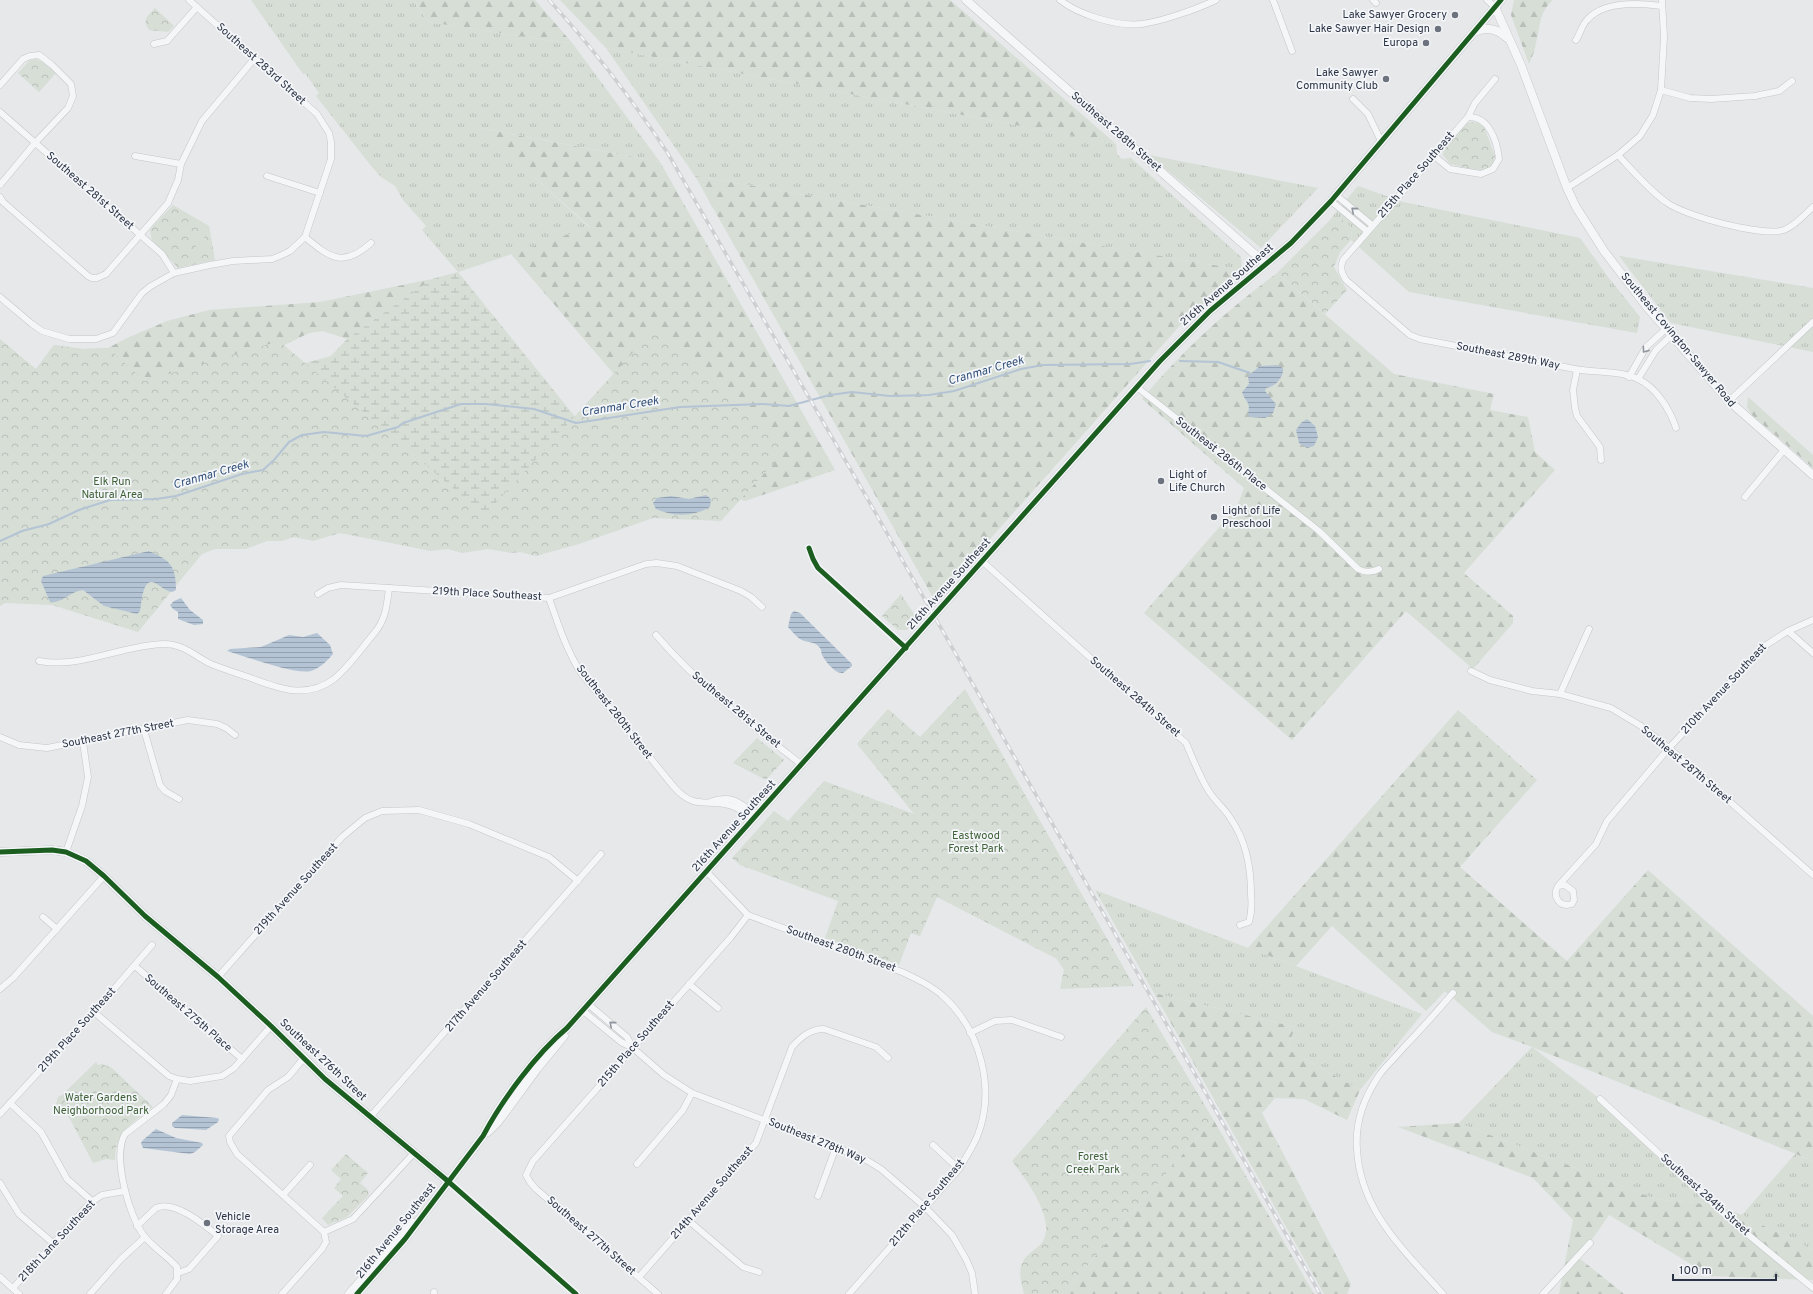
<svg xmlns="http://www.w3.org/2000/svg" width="1813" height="1294" font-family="Overpass,sans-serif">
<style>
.grass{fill:url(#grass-tufts)}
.forest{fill:url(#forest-firs)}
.wetland{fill:url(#wetland-marsh)}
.park{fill:url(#park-crowns)}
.pitch{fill:#d6ded6}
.water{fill:url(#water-rules)}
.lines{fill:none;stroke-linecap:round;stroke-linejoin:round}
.stream{stroke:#b4c4d5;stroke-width:2}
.minor-casing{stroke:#c4c6c8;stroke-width:7}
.tertiary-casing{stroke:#c4c6c8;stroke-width:9}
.minor{stroke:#f5f6f7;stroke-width:6}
.tertiary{stroke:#f5f6f7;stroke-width:8}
.rail-casing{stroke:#cecfd2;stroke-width:3.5}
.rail{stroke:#f4f6f9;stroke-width:2;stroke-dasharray:6;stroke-linecap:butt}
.cycleway-casing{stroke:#f4f6f9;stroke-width:8}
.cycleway{stroke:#1b5e20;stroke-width:5}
.oneway{stroke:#90959e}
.poi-dot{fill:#6c737f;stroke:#f4f6f9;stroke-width:1.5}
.labels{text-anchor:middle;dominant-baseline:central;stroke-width:3.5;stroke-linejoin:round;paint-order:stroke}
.poi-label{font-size:11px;fill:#2b3445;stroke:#f4f6f9;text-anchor:end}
.street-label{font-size:11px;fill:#2b3445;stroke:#f4f6f9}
.park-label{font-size:11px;fill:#3f6138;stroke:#f4f6f9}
.water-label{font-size:12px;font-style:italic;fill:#34527a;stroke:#f4f6f9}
</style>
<defs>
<pattern id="grass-tufts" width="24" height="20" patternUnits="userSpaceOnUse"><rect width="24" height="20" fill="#d6ded6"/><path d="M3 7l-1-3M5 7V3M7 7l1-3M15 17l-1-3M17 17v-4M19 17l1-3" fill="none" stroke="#b8bfb9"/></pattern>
<pattern id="forest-firs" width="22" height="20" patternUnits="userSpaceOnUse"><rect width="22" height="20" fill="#d6ded6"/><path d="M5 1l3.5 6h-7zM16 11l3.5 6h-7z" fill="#b8bfb9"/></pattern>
<pattern id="wetland-marsh" width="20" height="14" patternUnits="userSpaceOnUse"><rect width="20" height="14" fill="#d6ded6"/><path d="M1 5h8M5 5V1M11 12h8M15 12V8" fill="none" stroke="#b8bfb9"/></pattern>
<pattern id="park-crowns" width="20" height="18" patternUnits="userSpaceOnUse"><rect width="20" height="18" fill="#d6ded6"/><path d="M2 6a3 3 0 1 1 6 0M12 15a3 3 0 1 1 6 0" fill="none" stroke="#b8bfb9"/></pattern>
<pattern id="water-rules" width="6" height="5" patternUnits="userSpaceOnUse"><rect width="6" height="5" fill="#b4c4d5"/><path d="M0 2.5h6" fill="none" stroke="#93a0af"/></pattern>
</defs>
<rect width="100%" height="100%" fill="#e6e8ea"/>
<g class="grass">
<polygon points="251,0 413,0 428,22 573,44 660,162 480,128 590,228 458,272 422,230 426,226 403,200 395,186 381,177 372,167 316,96 319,93 305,73 303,74"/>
<polygon points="606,48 1116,144 1117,154 1122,159 1131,158 1241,257 1242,270 695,176"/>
<polygon points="1149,155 1318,188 1261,248"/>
<polygon points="1358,186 1403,202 1580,238 1608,277 1640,317 1637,333 1409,292 1351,240 1352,229 1343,220 1328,222"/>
<polygon points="1619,256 1813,288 1813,352 1671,323"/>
<polygon points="1095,890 1422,1014 1360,1090 1287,1049 1295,1027 1154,993"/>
<polygon points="1532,1047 1600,1099 1715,1205 1655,1199 1459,1123"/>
<polygon points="1795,1154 1813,1161 1813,1250 1742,1215"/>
</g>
<g class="forest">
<polygon points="413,0 535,0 573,44 428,22"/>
<polygon points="560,0 950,0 1116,144 606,48"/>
<path d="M1514 0H1553C1538 14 1541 24 1536 43 1535 50 1532 57 1529 64L1511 15Z"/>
<polygon points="479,128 660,162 835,470 745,501 715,492 511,254 590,227"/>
<polygon points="695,176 1242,270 1183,322 935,601"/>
<path d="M1277 273 1394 374 1494 394 1490 410 1528 417 1535 452 1555 470 1464 573 1513 616V623L1473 669 1406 611 1292 740 1144 613 1237 507 1244 488 1142 399C1182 351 1227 310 1277 273Z"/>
<polygon points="432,279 347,339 323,331 309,333 270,352 166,384 0,387 32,366 36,369 54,345 83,349 108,348 127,338 167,321 209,310 320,302"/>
<polygon points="1748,397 1813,455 1813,468 1752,415 1747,407"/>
<polygon points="1458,710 1537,780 1460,867 1567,961 1648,870 1813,1016 1813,1161 1532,1047 1492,1032 1445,991 1426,1011 1332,926 1296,966 1248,948"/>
<polygon points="1154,993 1295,1027 1287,1049 1360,1090 1347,1120 1304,1099 1275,1098 1262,1113 1351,1284 1347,1294 1324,1294"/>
<polygon points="1213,1119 1314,1294 1063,1294"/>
<polygon points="1459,1123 1655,1199 1715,1205 1742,1215 1813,1250 1813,1280 1711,1276 1609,1215 1579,1258 1624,1294 1559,1294 1573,1220 1533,1178 1398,1127"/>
</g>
<polygon class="wetland" points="458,272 635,491 508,545 340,533 0,488 295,366 331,356 347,339 432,279"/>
<g class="park">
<path d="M155 8 174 26 168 32 149 30C142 19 147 17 155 8Z"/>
<polygon points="35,59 42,61 56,73 39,92 18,73 29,61"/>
<path d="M1473 122 1482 124 1484 127 1495 156C1492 179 1465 167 1450 164L1443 155 1444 148 1466 123Z"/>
<polygon points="173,205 209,226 215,260 178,268 152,240 150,231 152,227"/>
<polygon points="1343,220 1352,228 1351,240 1340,252 1334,267 1347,290 1325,314 1277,273 1328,222"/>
<polygon points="656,327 790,445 721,521 653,518 579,544 536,556 520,552 511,553 488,549 462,553 448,549 431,551 340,533 313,541 294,537 282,541 267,541 246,549 215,549 202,554 138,632 52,605 5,603 0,606 0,339 36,369 54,345 83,349 108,348 145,381 279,341 485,515"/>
<polygon points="901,594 917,619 907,630 898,630 882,616"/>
<polygon points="965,689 1134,986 1060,989 1064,970 1057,959 937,897 920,936 911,933 899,965 825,938 838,901 740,865 732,858 774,811 788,821 824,781 914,814 857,744 888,709 920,737"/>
<polygon points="757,738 784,760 766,780 733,763"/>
<path d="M1146 1007 1213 1119 1063 1294H1024C1021 1281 1016 1267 1027 1256 1031 1252 1037 1248 1041 1244 1059 1222 1025 1178 1012 1161Z"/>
<path d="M96 1062 98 1065 102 1064 112 1068 153 1107C133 1123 115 1131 115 1160L106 1159 93 1163 70 1119 56 1104 58 1097 62 1095Z"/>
<polygon points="346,1154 368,1173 360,1183 368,1190 369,1195 347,1217 328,1225 322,1218 343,1196 334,1188 341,1179 331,1170"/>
</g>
<polygon class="pitch" points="203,231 207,251 197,253 193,233"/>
<g class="water">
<path d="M1277 365 1283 368C1284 377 1275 387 1266 388L1265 391 1276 404 1273 413 1265 418 1250 417 1248 414C1251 400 1245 403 1242 392L1249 384 1248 376 1260 366Z"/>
<polygon points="1307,419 1315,426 1318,437 1314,446 1307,448 1299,443 1296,430 1301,423"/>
<path d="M706 495 711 499 710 507C693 517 674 517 656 509L653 503 657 498 671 496 689 499Z"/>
<path d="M149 551C170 560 176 566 176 590L172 592C165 591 161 586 155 583 142 577 142 603 140 611L137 614 104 606 83 590C71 591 61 604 50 602L41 581 43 576Z"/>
<polygon points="181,598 190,610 203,620 203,624 194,625 178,619 178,612 173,609 170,605 174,601"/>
<path d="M794 611 800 613 852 664V666L843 673C835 674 826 662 822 655 821 652 822 650 819 647 814 641 809 643 802 640 797 638 792 631 788 627L791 614Z"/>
<path d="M317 633 330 645 333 654C327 661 320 668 311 671 294 675 245 656 227 651L230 649 261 647 289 635 303 637Z"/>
<polygon points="182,1115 217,1118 219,1119 218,1122 206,1130 175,1128 172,1126 172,1123"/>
<polygon points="156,1129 176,1138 202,1143 203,1145 195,1152 190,1154 143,1148 141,1143 143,1140"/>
</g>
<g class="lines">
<g class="stream">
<polyline points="1180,361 1218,362 1250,373"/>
<polyline points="0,541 22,531 49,524 79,510 110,500 156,499 176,496 242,474 263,470 274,460 289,442 302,435 324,432 366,436 398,427 403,423 461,404 486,404 534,409 576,423 680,407 763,404 789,406 830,395 852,392 890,396 929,395 954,391 1021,369 1043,365 1130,364 1150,361"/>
</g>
<defs>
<g id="minor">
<path d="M1060 0C1079 15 1118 27 1142 24 1163 21 1197 9 1216 0"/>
<polyline points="1273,0 1292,51"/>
<polyline points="1373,0 1376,3"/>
<polyline points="1487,0 1495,7"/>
<path d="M1576 40C1580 34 1582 25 1587 20 1603 1 1640 3 1662 6"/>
<polyline points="154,44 167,41 197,7"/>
<path d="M1495 79 1475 103 1468 117 1343 260C1340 268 1341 272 1346 280L1410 335 1420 339C1472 349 1523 359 1575 369 1595 373 1619 370 1638 379 1657 388 1670 410 1676 428"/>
<polyline points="0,85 23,59 30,56 39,55 52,65 71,84 73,96 68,108 35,143 0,185"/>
<polyline points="1661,90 1690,98 1711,99 1755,96 1779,91 1792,81"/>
<polyline points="1353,99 1368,114 1381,141"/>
<polyline points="0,112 162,254 174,273"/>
<path d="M1433 155 1450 169 1481 174 1493 169 1499 159C1497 141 1489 116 1468 117"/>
<path d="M1618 155C1632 170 1649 190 1666 202 1684 216 1763 237 1784 230 1795 226 1804 215 1813 207"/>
<polyline points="135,156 181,164"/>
<polyline points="267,176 320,193"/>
<polyline points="1567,188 1618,155 1640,136 1653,115 1661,90 1664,37 1662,0"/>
<polyline points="1336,195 1372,225"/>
<polyline points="0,197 3,202 88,276 92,278 97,278 106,274 168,203 178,180 181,164 202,121 255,58"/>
<polyline points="1331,201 1367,231"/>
<path d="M305 237C330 258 343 268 371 243"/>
<polyline points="0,297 32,324 42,331 69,339 96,339 113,333 142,293 151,286 174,273 210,265 233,261 272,259 282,255 290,251 305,237 331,159 331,142 329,133 317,114 189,0"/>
<polyline points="1577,370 1573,390 1575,408 1577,416 1600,447 1601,460"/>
<polyline points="1629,377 1646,347 1667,328"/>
<polyline points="1638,379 1656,350 1673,334"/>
<path d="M1138 388 1319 531 1358 569C1365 573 1371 573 1379 569"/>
<polyline points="1729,401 1813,322"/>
<polyline points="1745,497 1784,450"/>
<polyline points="809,548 813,559 818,568 906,648"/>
<path d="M983 562 1186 743C1193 759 1199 775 1208 790 1214 800 1223 807 1229 816 1246 840 1251 866 1251 895 1252 905 1252 912 1249 922L1240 925"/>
<polyline points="318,594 328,588 341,585 549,598 646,564 657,563 677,566 741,591 751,597 762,607"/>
<path d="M549 598C558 624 566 649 581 673L674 787C696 812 707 797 732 806 740 808 746 815 753 820"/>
<polyline points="1788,631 1813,653"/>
<path d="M656 635C699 685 750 724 802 765"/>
<path d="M39 661C80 669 122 645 164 644 184 644 194 656 211 664 223 669 236 673 248 677 277 688 306 700 334 679 350 666 363 646 376 631 386 618 387 604 389 588"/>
<polyline points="1471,671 1490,680 1532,691 1560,694 1611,708 1641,726 1669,748 1813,875"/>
<polyline points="1560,694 1589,629"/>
<polyline points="144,730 160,785 165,791 179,799"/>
<polyline points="0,737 19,745 47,748 188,720 217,724 226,728 235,735"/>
<path d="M710 802C733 794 739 803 757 815"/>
<polyline points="66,852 82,806 88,777 83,742"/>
<path d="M707 872 748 915 902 972C917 979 932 986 944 997 981 1031 996 1090 977 1137 972 1148 965 1159 959 1169L849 1294"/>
<path d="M1558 886 1565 885 1573 891 1574 900 1572 904C1559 908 1552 896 1558 886L1596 844 1607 821 1669 748 1763 647 1788 631 1813 620"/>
<polyline points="43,917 57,929"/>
<polyline points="135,966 242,1059"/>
<polyline points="218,977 342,837 365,818 382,811 419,810 469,824 549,857 578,881"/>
<polyline points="689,984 718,1008"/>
<polyline points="0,989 13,978 104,876"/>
<polyline points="588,1004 627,1037 633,1048"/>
<polyline points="582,1010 621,1042 633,1048 664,1075 692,1093 836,1147 868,1161 881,1169 925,1207 952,1235 966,1259 972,1273 975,1294"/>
<polyline points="94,1012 169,1076 177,1079 190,1081 222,1076 234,1068 271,1026"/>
<polyline points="970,1033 995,1021 1012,1020 1061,1037"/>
<polyline points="1600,1099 1734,1223 1813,1288"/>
<polyline points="10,1103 41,1132 67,1179 92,1201"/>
<polyline points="0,1114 94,1012 152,945"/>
<polyline points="370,1117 601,854"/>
<polyline points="933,1145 959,1169"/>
<polyline points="637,1164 683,1110 692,1093"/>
<polyline points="449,1182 576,1294"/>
<polyline points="0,1183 19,1214 53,1243"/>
<polyline points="283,1195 310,1165"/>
<polyline points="818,1196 836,1147"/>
<polyline points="689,1221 743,1267 759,1272"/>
<path d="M137 1226 156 1208C174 1199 205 1225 218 1236L189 1269 178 1273"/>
<polyline points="324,1232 353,1219 414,1153"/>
<polyline points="0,1277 19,1294"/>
<path d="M639 1277 756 1143 792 1047C801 1037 810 1029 824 1029L876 1047 888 1058"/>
<polyline points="13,1288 90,1203 102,1195 125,1191"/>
<polyline points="434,1292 434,1294"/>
<polyline points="90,1294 121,1259 145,1237"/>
<path d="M166 1294 177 1279V1267C167 1256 154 1248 145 1237 129 1218 112 1156 125 1134L164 1104 171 1095 177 1079"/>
<polyline points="282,1294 322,1249 326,1242 324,1232 237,1154 230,1142 229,1136 268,1090 288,1077 304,1058"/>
<polyline points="658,1294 536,1189 530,1182 526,1175 533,1161 731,937 748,915"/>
<path d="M1443 1294C1404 1250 1360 1211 1357 1149 1355 1123 1364 1098 1378 1077 1385 1066 1396 1057 1404 1047 1421 1030 1437 1011 1453 993"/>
<polyline points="1543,1294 1590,1243"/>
</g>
<g id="tertiary">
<polyline points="966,0 1266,264"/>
<polyline points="1495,7 1521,65 1567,188 1576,207 1604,251 1647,307 1729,401 1813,475"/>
<path d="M1474 32C1487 26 1498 29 1507 38"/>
<polyline points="0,852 52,850 66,852 86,861 104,876 145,916 218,977 271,1026 325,1079 449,1182"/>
<polyline points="488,1132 498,1122 537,1069 564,1036"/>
<polyline points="349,1294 407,1228 413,1223"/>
<path d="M357 1294 405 1239 483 1136C502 1100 536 1054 567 1028L1160 361 1210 311 1291 243 1331 201 1501 0"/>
</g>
</defs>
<use href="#minor" class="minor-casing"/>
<use href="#tertiary" class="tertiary-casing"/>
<use href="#minor" class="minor"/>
<use href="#tertiary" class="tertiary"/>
<defs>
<path id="rail" d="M549 0C593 48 631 98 667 152L859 484 1320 1294"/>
</defs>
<use href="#rail" class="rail-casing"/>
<use href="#rail" class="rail"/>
<defs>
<g id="cycleway">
<polyline points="809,548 813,559 818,568 906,648"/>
<polyline points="0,852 52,850 66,852 86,861 104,876 145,916 218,977 271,1026 325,1079 449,1182 576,1294"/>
<path d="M357 1294 405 1239 483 1136C502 1100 536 1054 567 1028L1160 361 1210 311 1291 243 1331 201 1501 0"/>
</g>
</defs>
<use href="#cycleway" class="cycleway-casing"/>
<use href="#cycleway" class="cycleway"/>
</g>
<defs><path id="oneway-chevron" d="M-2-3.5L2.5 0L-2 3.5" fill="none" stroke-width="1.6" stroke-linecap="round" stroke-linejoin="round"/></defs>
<g class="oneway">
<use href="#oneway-chevron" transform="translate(1354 210) rotate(-140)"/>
<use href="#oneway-chevron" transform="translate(1645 350) rotate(126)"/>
<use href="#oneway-chevron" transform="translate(612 1024) rotate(-139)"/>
</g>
<g class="poi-dot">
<circle cx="1455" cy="15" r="4"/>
<circle cx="1438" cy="29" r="4"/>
<circle cx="1426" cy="43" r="4"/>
<circle cx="1386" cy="79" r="4"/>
<circle cx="1161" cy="481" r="4"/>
<circle cx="1214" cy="517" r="4"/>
<circle cx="207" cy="1223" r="4"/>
</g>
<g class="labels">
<g class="poi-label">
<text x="1447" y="15">Lake Sawyer Grocery</text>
<text x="1430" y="29">Lake Sawyer Hair Design</text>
<text x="1418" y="43">Europa</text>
<text x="1378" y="73">Lake Sawyer<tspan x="1378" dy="13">Community Club</tspan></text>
<text x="1169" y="475" text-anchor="start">Light of<tspan x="1169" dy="13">Life Church</tspan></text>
<text x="1222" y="511" text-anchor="start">Light of Life<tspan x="1222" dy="13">Preschool</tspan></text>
<text x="215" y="1217" text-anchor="start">Vehicle<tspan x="215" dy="13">Storage Area</tspan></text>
</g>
<g class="street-label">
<text transform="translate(261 64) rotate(42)">Southeast 283rd Street</text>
<text transform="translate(1116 132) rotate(41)">Southeast 288th Street</text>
<text transform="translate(1416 175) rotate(-49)">215th Place Southeast</text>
<text transform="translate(90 191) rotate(41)">Southeast 281st Street</text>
<text transform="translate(1227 285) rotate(-41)">216th Avenue Southeast</text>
<text transform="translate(1678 340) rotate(50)">Southeast Covington-Sawyer Road</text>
<text transform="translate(1508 356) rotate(11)">Southeast 289th Way</text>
<text transform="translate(1221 454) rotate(38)">Southeast 286th Place</text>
<text transform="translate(949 584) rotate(-48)">216th Avenue Southeast</text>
<text transform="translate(487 594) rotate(3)">219th Place Southeast</text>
<text transform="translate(1724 689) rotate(-47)">210th Avenue Southeast</text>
<text transform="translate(1135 697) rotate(41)">Southeast 284th Street</text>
<text transform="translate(736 710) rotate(40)">Southeast 281st Street</text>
<text transform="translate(614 712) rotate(52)">Southeast 280th Street</text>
<text transform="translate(118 734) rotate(-11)">Southeast 277th Street</text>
<text transform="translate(1686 765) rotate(40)">Southeast 287th Street</text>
<text transform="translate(734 826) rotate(-48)">216th Avenue Southeast</text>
<text transform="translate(296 889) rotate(-48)">219th Avenue Southeast</text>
<text transform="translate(841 949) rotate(20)">Southeast 280th Street</text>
<text transform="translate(486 986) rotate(-49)">217th Avenue Southeast</text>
<text transform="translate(188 1013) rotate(41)">Southeast 275th Place</text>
<text transform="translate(77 1030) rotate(-48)">219th Place Southeast</text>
<text transform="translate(636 1044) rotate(-49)">215th Place Southeast</text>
<text transform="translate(323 1060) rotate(43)">Southeast 276th Street</text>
<text transform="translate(817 1141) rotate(22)">Southeast 278th Way</text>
<text transform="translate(712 1193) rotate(-49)">214th Avenue Southeast</text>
<text transform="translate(1705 1195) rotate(42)">Southeast 284th Street</text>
<text transform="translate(927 1203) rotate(-50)">212th Place Southeast</text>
<text transform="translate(396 1231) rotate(-51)">216th Avenue Southeast</text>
<text transform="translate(591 1236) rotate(41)">Southeast 277th Street</text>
<text transform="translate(57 1241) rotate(-47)">218th Lane Southeast</text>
</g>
<g class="park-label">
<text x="112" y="482">Elk Run<tspan x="112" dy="13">Natural Area</tspan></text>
<text x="976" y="836">Eastwood<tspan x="976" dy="13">Forest Park</tspan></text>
<text x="101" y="1098">Water Gardens<tspan x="101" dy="13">Neighborhood Park</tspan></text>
<text x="1093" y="1157">Forest<tspan x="1093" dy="13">Creek Park</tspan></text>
</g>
<g class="water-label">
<text transform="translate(986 371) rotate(-16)">Cranmar Creek</text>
<text transform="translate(620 407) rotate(-9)">Cranmar Creek</text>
<text transform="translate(211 475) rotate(-16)">Cranmar Creek</text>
</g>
</g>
<path d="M1673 1274v6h103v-6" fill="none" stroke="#2b3445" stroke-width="2"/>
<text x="1679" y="1274" font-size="12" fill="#2b3445" stroke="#f4f6f9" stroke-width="3" paint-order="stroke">100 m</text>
</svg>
